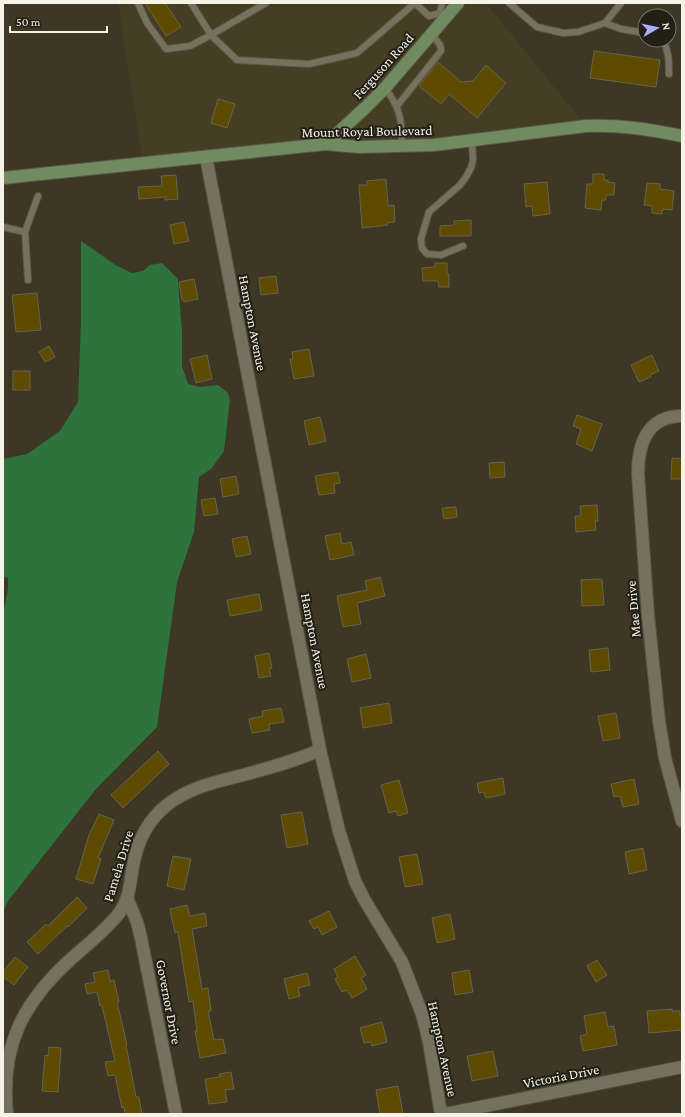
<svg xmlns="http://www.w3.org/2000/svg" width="685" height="1117" font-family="'Crimson Pro',serif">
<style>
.built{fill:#453e24}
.forest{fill:#2e723d}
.building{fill:#5c4b00;stroke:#68634e}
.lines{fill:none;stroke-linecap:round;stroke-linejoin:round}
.lane-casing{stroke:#5a5645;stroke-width:8}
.street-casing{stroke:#5a5645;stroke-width:14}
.secondary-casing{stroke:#5a5645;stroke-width:14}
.lane{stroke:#76715c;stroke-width:6}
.street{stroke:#76715c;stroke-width:12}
.secondary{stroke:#718b60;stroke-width:12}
.labels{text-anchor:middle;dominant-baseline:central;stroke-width:4;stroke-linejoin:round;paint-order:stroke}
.street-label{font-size:14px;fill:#f5f2e6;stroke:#211f16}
</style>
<rect width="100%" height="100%" fill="#3d3724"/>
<polygon class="built" points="118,3 486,3 586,126 359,147 143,164"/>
<polygon class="forest" points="81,241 117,266 132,273 143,271 150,265 162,263 178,279 182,332 182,366 188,384 200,387 218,385 228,393 230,400 224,451 211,469 199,477 194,532 177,582 157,727 96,789 8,901 3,913 3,614 8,589 8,578 3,577 3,459 27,454 60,431 78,402 81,320"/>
<g class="building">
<polygon points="145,3 165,3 181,27 166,36"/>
<polygon points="594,51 660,60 656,87 590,78"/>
<polygon points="438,62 461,82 473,81 486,65 506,83 477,118 449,94 441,104 419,86"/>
<polygon points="218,99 235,104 227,128 211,123"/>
<polygon points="593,174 604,174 604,180 608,180 608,182 615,183 614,195 606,195 606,200 602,200 601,210 585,208 587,184 593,184"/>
<polygon points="176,175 178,199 165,200 165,197 139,199 138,187 162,186 161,176"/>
<polygon points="386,179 388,206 394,205 395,222 387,223 388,225 362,228 359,185 367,185 367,181"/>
<polygon points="547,182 550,214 533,216 532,206 526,207 524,184"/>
<polygon points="647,183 660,184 660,189 674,191 672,210 663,209 662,214 652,213 652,206 644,205"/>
<polygon points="471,220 471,236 440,236 440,226 454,225 454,221"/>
<polygon points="184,222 189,241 174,244 170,225"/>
<polygon points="435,263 447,263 447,274 449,274 449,287 439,287 438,281 423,281 422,268 435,267"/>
<polygon points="276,276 278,293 261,295 259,278"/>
<polygon points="194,279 198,299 184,302 184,300 182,300 179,282"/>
<polygon points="37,293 41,330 16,332 12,295"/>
<polygon points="49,346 55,357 45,362 39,352"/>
<polygon points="309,349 314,376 294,379 290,359 293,359 292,352"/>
<polygon points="207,355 212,379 196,383 190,359"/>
<polygon points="652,355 659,371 650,375 651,377 639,382 631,365"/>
<rect x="13" y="371" width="17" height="19"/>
<polygon points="577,415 602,424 592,451 576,444 581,429 573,426"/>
<polygon points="320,417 326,441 309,445 304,421"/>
<polygon points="672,458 682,459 682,479 671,479"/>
<polygon points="504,462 505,477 490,478 489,463"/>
<polygon points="338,472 340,483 334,484 335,493 319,495 315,476"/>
<polygon points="236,476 239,494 223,497 220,479"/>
<polygon points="215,498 218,514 204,516 201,500"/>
<polygon points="597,505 598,521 595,521 596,530 576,532 575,516 581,516 580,506"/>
<polygon points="456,507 457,517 444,519 442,508"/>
<polygon points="340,533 342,544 351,542 354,555 330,560 325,536"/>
<polygon points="247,536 251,554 236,557 232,539"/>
<polygon points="380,577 385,596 357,603 361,624 343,627 337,596 367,590 365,581"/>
<polygon points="602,579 604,605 582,606 581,580"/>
<polygon points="259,594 262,610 230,616 227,600"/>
<polygon points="608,648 610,670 591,672 589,650"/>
<polygon points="269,653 272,668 269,669 271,676 259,678 255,656"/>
<polygon points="366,654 371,678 352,682 347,659"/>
<polygon points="389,703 392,723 363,728 360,708"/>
<polygon points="281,708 284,722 269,724 270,730 252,733 249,719 263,716 262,711"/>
<polygon points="616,713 620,738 603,741 598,716"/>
<polygon points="158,751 169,764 123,808 111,795"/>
<polygon points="503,778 505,794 486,798 484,792 479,793 477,783"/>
<polygon points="634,779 639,804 623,807 620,796 614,797 611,784"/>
<polygon points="399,780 408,813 398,816 396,811 389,813 381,785"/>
<polygon points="302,812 308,844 287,848 281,815"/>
<polygon points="99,814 114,820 98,858 101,859 93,884 76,879 89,835"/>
<polygon points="643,848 647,870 629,874 625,852"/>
<polygon points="417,854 423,884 405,887 399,857"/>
<polygon points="173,856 191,859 184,890 167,886"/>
<polygon points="77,897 87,908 68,927 67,926 38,954 27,942 46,924 48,926"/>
<polygon points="187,905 190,916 205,913 207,926 192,929 202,989 208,988 211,1011 208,1011 214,1040 223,1039 226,1053 200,1058 195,1031 197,1031 193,1001 189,1002 178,932 175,933 170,909"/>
<polygon points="329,911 337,927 322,935 318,927 314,929 309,921"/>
<polygon points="450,914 455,939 437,943 432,918"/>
<polygon points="355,956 366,975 361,978 367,989 352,998 347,990 342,992 335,979 338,977 334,969"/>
<polygon points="15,957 28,967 14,985 3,977 3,972"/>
<polygon points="597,960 607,975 596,982 587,966"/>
<polygon points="108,970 110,981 114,980 119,1002 117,1002 127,1045 126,1045 136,1097 139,1097 142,1114 125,1114 124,1107 122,1108 115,1075 108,1076 105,1062 115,1061 102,1006 100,1006 97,992 87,994 85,984 95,982 93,973"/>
<polygon points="469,970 473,992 455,995 452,973"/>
<polygon points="307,973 310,985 298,988 300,996 289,999 284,979"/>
<polygon points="672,1009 672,1011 680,1011 680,1016 682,1016 682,1030 649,1033 647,1011"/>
<polygon points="605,1012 608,1027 614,1026 617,1045 583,1051 580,1036 587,1034 584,1016"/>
<polygon points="382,1022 387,1042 372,1046 371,1042 364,1043 360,1028"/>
<polygon points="49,1047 61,1048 58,1092 42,1091 45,1055 48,1056"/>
<polygon points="493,1051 498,1076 472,1081 467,1056"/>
<polygon points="231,1072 234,1089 225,1090 227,1102 209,1104 205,1079 220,1077 219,1074"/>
<polygon points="398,1086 403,1114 380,1114 376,1090"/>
</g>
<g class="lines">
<defs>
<g id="lane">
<polyline points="138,3 147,23 166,49 190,46 211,35 191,3"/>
<polyline points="266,3 211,35 237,60 309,64 357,53 415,3"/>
<polyline points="415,3 429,16 440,13"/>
<polyline points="442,3 440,13 442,14"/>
<polyline points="509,3 537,27 563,33 578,32 605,23 621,3"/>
<polyline points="605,23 621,29 645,33"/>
<path d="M663 40C669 52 669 61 669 74"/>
<path d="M385 88C401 109 402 121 402 147"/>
<path d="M397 106 441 51C442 44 436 40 431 35"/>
<polyline points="3,227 25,232 38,196"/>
<polyline points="25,232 28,280"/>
<polyline points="463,246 441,255 427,254 422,248 421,239 429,212 460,185 466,177 471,168 473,160 472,141"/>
</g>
<g id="street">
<polyline points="206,157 320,750 339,831 355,881 364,899 402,962 422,1014 429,1042 441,1114"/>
<path d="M682 416C647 416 638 444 638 474L648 615 659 721 665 758 682 821"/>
<polyline points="127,898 137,922 141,938 176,1114"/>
<path d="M7 1114C0 1046 23 1002 72 958 87 945 108 928 120 912 130 898 130 882 133 866 137 842 148 820 167 805 190 787 216 782 243 775 269 768 295 761 320 750"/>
<polyline points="445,1114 682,1067"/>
</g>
<g id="secondary">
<polyline points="326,144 366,107 385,88 458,3"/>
<path d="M3 178 326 144 359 147 434 145 586 126C621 125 648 129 682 136"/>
</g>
</defs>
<use href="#lane" class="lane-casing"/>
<use href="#street" class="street-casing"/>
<use href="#secondary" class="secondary-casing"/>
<use href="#lane" class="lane"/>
<use href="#street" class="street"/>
<use href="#secondary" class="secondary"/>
</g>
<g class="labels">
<g class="street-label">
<text transform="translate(383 66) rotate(-48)">Ferguson Road</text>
<text transform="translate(367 131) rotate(-1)">Mount Royal Boulevard</text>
<text transform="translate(253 323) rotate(79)">Hampton Avenue</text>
<text transform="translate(633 609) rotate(-95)">Mae Drive</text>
<text transform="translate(315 641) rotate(79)">Hampton Avenue</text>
<text transform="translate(118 866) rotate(-73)">Pamela Drive</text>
<text transform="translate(169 1002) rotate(79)">Governor Drive</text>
<text transform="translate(443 1049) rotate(78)">Hampton Avenue</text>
<text transform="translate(561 1076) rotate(-11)">Victoria Drive</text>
</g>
</g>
<rect width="685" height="1117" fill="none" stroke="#f5f2e6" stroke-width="8"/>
<g transform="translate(657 28) rotate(81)"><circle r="19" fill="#211f16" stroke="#767369"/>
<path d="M0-3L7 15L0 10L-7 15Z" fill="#a9b0fc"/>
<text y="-6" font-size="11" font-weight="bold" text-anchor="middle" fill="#f5f2e6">N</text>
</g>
<path d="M10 26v6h97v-6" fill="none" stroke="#f5f2e6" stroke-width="2"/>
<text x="16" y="26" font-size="12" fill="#f5f2e6" stroke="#211f16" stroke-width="3" paint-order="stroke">50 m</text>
</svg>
